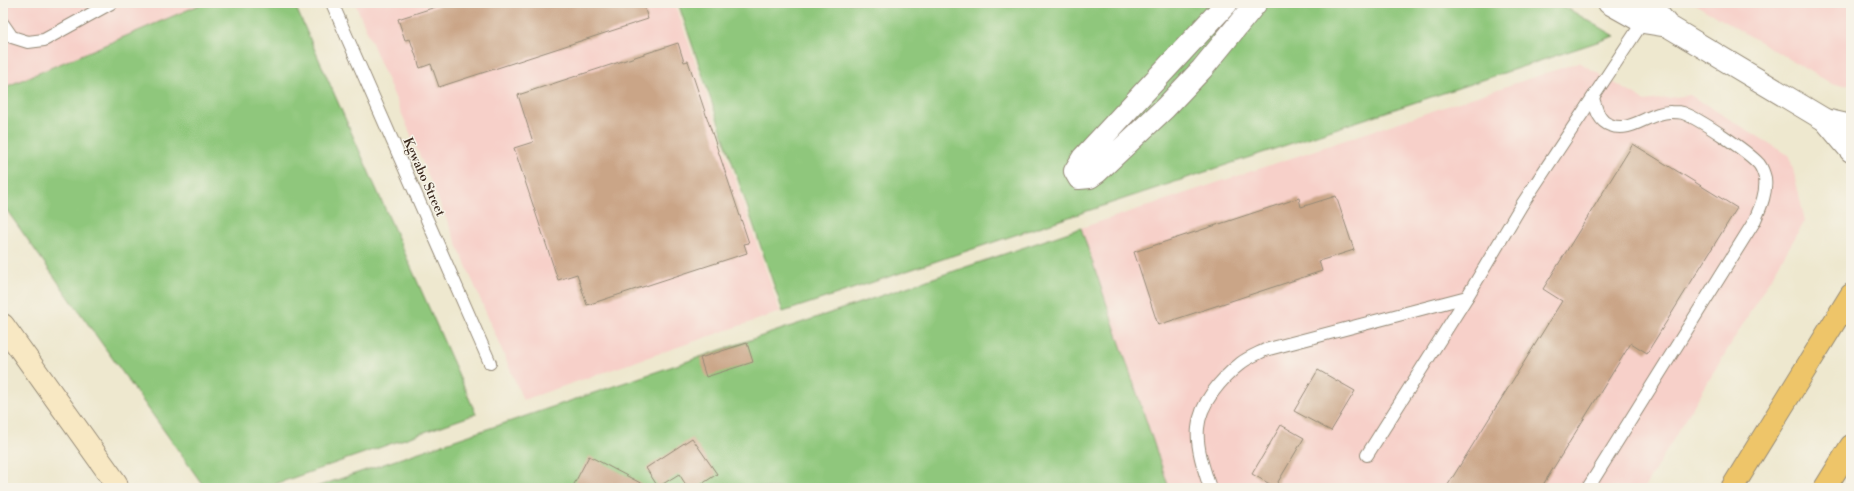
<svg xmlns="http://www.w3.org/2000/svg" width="1854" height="491" font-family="'Libre Bodoni',serif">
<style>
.built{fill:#f7d0c9}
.green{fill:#8fc77b;stroke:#65784c}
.building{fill:#caa587}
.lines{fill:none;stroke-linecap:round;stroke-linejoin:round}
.lane-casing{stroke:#948976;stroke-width:14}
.street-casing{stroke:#948976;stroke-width:24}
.secondary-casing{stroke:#948976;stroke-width:24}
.primary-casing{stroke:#948976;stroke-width:24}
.lane{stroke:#fff;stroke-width:12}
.street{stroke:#fff;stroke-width:22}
.secondary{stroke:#f8e8c3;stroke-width:22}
.primary{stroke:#eec569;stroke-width:22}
.labels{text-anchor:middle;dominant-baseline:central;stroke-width:3;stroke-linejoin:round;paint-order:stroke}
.street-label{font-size:13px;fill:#3b2a1e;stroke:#f7f3e8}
</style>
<rect width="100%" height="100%" fill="#f7f3e8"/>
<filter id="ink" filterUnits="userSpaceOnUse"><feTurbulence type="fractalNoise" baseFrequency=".025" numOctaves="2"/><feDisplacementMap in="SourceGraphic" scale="8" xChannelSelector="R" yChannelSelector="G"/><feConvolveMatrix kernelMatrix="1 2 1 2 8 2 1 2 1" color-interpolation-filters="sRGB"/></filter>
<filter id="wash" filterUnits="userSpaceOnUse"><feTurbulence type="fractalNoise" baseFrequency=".012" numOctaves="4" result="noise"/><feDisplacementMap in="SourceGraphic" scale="16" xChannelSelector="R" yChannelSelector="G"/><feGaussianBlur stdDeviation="0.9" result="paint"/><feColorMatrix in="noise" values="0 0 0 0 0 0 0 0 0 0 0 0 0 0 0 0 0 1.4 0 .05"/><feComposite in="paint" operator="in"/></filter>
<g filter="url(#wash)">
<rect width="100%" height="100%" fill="#eee8cf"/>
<g class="built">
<polygon points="3,3 204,3 3,88"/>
<polygon points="355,3 675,3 780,312 523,400"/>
<polygon points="1693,3 1851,3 1851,84 1834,85"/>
<polygon points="1579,62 1645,101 1690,95 1790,156 1805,221 1644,488 1169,488 1081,228"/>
</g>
<g class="green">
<polygon points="204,3 294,3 476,414 264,488 205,488 3,205 3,88"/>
<polygon points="678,3 1558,3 1615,36 783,312"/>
<polygon points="1081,228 1169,488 313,488"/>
</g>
<g id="blocks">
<g class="building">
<polygon points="448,3 643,3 648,19 439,87 431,64 420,68 410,39 405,40 398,19"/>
<polygon points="678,43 684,62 688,61 749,243 744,244 747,253 587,305 577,274 558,280 514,148 533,142 518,95"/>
<polygon points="1633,144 1737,208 1647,353 1631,343 1541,488 1446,488 1562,301 1543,289"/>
<polygon points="1336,196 1354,250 1319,261 1322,271 1158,325 1134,252 1299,198 1301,207"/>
<polygon points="747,343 753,362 706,377 700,358"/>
<polygon points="1318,370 1355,391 1331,431 1294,411"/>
<polygon points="1281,425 1304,438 1275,487 1252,474"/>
<polygon points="692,438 717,474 696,488 688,488 679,474 658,487 646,468"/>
<polygon points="589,456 650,488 572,488"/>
</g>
</g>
</g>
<g filter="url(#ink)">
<use href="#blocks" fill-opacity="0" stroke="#948976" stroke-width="1"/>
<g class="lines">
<defs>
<g id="lane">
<polyline points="332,3 490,363"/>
<polyline points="3,24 12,37 28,42 44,40 111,3"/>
<polyline points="1367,455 1467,297 1521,206 1646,17"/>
<path d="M1210 488C1204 470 1196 447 1198 428 1200 403 1221 379 1241 363 1247 358 1257 354 1265 350L1467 297"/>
<path d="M1588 488 1754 222C1760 208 1767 194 1765 178 1764 174 1762 168 1759 164 1747 151 1700 119 1683 113 1680 112 1675 112 1671 112 1650 111 1631 134 1610 125 1598 121 1596 108 1593 98"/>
</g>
<g id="street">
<polyline points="1227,3 1083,158 1075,171 1079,178 1090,177 1097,172 1165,108 1202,69 1256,3"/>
<polyline points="1609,3 1643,22 1668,26"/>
<polyline points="1645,3 1653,8 1668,26 1825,120 1851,126"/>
<polyline points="1825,120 1851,151"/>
</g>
<polyline id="secondary" points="3,325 116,483 117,488"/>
<g id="primary">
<polyline points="1732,488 1851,295"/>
<polyline points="1825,488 1851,446"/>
</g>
</defs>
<use href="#lane" class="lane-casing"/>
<use href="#street" class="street-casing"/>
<use href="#secondary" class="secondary-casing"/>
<use href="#primary" class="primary-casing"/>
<use href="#lane" class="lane"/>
<use href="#street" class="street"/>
<use href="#secondary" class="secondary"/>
<use href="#primary" class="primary"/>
</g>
</g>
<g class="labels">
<g class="street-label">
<text transform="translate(424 177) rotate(66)">Kgwabo Street</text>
</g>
</g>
<rect width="1854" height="491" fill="none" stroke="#f7f3e8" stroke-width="16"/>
</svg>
